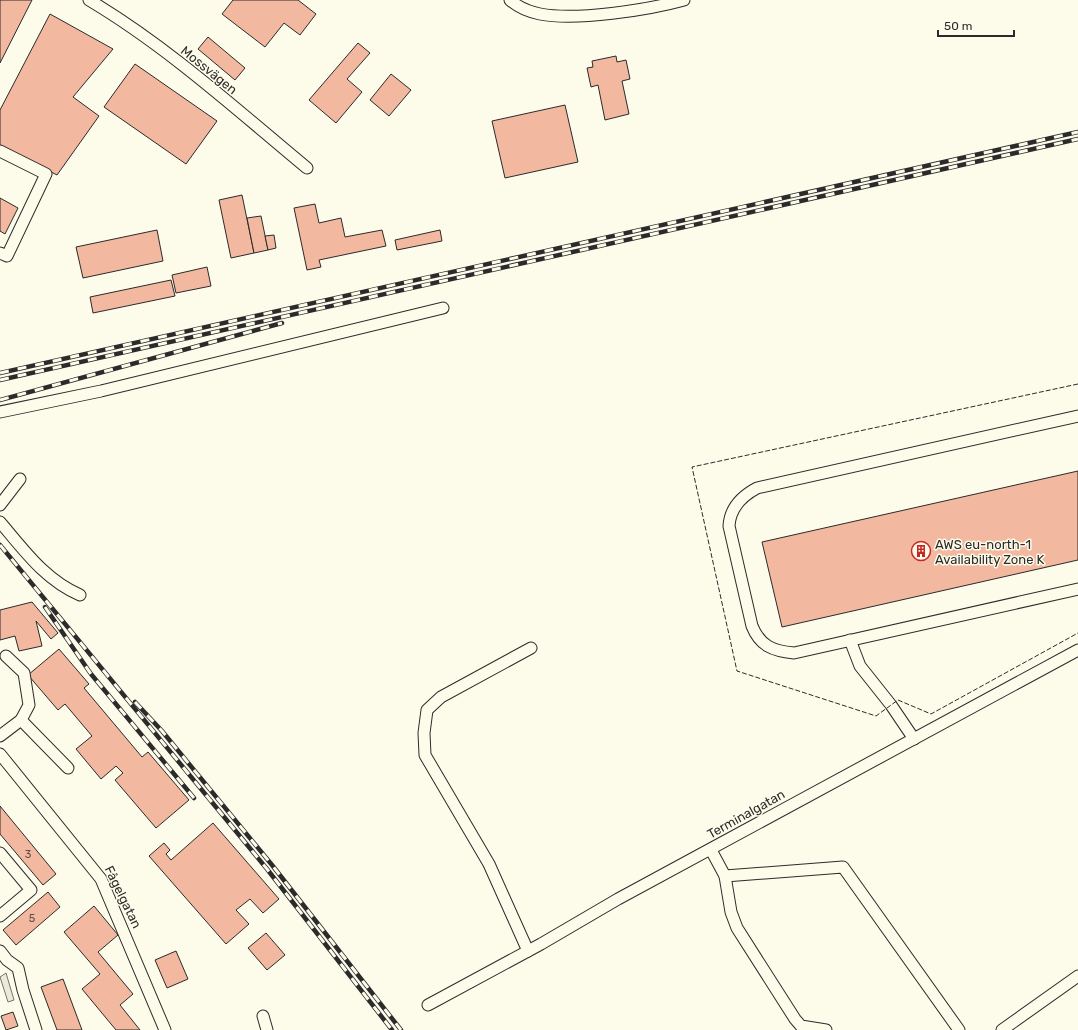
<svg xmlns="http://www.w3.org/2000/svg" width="1078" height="1030" font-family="Rubik,sans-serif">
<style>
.parking{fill:#eceadb;stroke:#74746e}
.building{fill:#f2b8a0;stroke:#2b2b2b}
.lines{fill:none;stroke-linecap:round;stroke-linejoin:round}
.minor-casing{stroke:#2b2b2b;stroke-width:13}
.minor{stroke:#fdfbea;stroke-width:11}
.rail-casing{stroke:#2b2b2b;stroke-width:4.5}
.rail{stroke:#fdfbea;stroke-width:3;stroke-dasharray:9;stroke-linecap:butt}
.fence{stroke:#2b2b2b;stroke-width:1;stroke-dasharray:5 2;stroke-linecap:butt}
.labels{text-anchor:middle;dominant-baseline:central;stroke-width:3;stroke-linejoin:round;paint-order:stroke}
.number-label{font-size:11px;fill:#5d4e48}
.street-label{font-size:13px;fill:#2b2b2b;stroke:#fdfbea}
.poi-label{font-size:13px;fill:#2b2b2b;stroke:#fdfbea;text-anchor:start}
</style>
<rect width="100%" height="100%" fill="#fdfbea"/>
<polygon class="parking" points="6,973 14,1000 8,1002 0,977"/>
<g class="building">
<polygon points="0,0 32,0 0,63"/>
<polygon points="233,0 298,0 316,14 300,35 284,23 265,47 222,14"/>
<polygon points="50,14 113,49 73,97 99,116 57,175 0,146 0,110"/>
<polygon points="208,37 245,68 235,80 198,49"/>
<polygon points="358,43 370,53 347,79 362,92 336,123 309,100"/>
<polygon points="616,56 617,62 626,60 630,79 622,81 629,114 605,120 598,85 591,87 587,68 593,67 592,61"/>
<polygon points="135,64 217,121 186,164 104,107"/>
<polygon points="391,74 411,90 389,116 370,100"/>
<polygon points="565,105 578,162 505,178 492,121"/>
<polygon points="242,195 254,253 231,258 219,200"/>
<polygon points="0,198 18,208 5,234 0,231"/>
<polygon points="315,204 319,223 341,218 345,237 382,230 386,246 319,260 321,267 307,270 294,208"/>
<polygon points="261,216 268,250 254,253 247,218"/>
<polygon points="157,230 163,261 83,278 76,247"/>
<polygon points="440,230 442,241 397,250 395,240"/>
<polygon points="274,235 276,248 268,250 265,236"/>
<polygon points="207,267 211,286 176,293 172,275"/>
<polygon points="171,280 175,296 93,313 90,297"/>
<polygon points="1078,471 1078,560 782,627 762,542"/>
<polygon points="32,602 58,633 51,639 36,621 42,646 19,651 15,636 0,640 0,610"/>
<polygon points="59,649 89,684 84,688 142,757 148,752 189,800 156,828 115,780 123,773 116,766 101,779 76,749 92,736 65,704 58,710 28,675"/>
<polygon points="0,806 56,874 43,885 0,834"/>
<polygon points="213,823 279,899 263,913 250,899 236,910 249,924 226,944 149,856 164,843 170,850 166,854 171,860"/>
<polygon points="48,892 60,907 16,945 3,930"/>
<polygon points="94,906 118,935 98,952 133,994 120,1005 140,1030 116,1030 82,989 100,974 64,932"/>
<polygon points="266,933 285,955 267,970 248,948"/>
<polygon points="176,951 188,979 167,988 155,960"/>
<polygon points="63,979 82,1030 57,1030 41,987"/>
<polygon points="13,1012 18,1026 6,1030 1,1016"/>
</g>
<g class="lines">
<defs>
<g id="minor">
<path d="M89 0C168 47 237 110 307 168"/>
<path d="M510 0C518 7 530 12 540 14 576 21 648 10 684 0"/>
<polyline points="0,151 46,174 7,256 0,253"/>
<polyline points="0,412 101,391 443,308"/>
<path d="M1078 416 757 488C742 496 730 508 729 526L752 626C760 646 773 651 794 653L1078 589"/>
<polyline points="0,505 20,479"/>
<path d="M0 522C24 550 45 580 80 595"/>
<polyline points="850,640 860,666 891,705 914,739"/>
<polyline points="21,720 68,768"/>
<polyline points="0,736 21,720 29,705 24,673 6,656"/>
<polyline points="0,754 101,879 165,1030"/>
<polyline points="711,850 725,876 731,912 737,928 795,1019 801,1026 826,1030"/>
<polyline points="0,853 31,890 0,916"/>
<polyline points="725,876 843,867 959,1030"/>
<polyline points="0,951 7,960 18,968 23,990 36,1030"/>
<polyline points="528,951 489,864 425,755 424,733 427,710 441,697 531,648"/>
<polyline points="428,1005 541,944 618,899 1078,650"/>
<polyline points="263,1016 267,1030"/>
<polyline points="1002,1030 1078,976"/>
</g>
</defs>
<use href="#minor" class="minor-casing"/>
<use href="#minor" class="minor"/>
<defs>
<g id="rail">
<polyline points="0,373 1078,132"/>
<polyline points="0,380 1078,139"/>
<polyline points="0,400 282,323"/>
<polyline points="0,545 267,869 392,1030"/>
<polyline points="45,607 91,674 194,798"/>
<polyline points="135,702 162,731 272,865 401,1030"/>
</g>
</defs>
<use href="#rail" class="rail-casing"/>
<use href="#rail" class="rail"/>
<polyline class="fence" points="1078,384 692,467 737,671 876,716 898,700 931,714 1078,633"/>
</g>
<defs>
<symbol id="building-ring" viewBox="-11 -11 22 22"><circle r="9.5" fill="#fdfbea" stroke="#c62828" stroke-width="1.5"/><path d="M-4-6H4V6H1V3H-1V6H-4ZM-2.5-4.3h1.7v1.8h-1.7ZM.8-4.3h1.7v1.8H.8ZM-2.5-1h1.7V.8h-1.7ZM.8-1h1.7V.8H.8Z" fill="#c62828"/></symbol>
</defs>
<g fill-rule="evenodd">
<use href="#building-ring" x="910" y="540" width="22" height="22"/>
</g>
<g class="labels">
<g class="number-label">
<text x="28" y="854">3</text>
<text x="32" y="918">5</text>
</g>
<g class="street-label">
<text transform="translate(209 70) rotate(39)">Mossvägen</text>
<text transform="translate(746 814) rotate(-29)">Terminalgatan</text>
<text transform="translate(123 897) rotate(64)">Fågelgatan</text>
</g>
<g class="poi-label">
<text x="935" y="544">AWS eu-north-1<tspan x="935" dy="15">Availability Zone K</tspan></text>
</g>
</g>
<path d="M938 30v6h76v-6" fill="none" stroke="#2b2b2b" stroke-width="2"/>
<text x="944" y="30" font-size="12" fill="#2b2b2b" stroke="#fdfbea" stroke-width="3" paint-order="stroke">50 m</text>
</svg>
